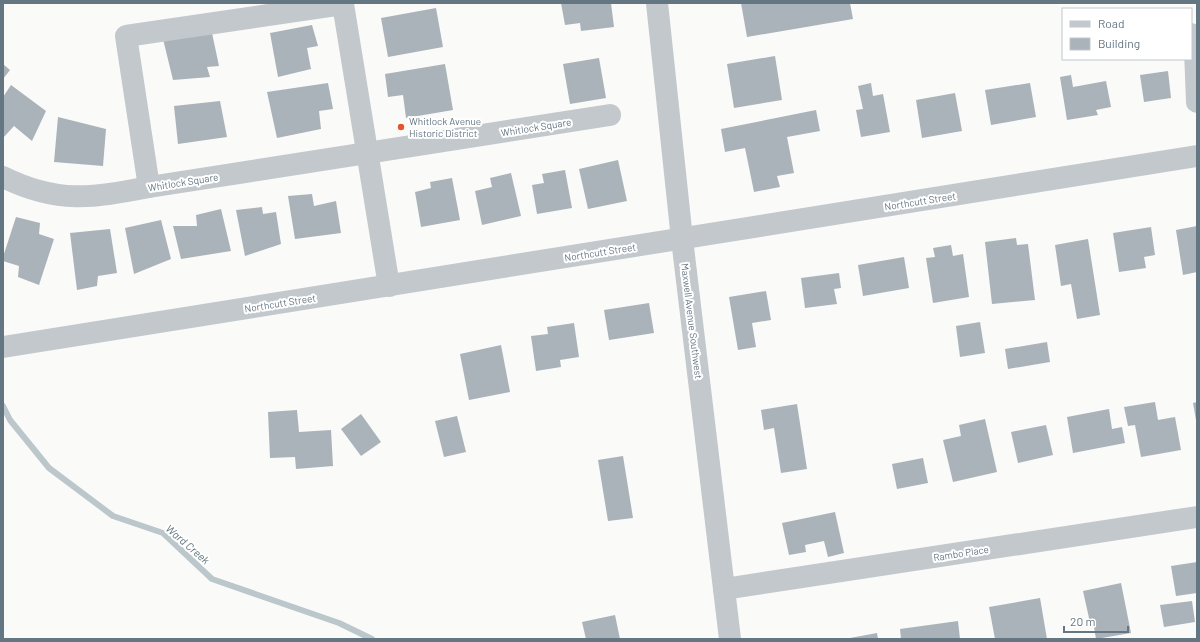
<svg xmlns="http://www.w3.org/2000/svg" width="1200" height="642" font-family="Barlow,sans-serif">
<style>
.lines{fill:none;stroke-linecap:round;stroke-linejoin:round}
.stream{stroke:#bbc7cb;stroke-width:6}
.building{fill:#aab3b9}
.minor{stroke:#c3c8cc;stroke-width:22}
.poi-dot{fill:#e4572e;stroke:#fff;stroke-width:1.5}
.labels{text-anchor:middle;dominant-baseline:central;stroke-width:4;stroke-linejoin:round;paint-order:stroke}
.poi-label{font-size:10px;fill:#657683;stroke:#fff;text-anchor:start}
.street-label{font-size:10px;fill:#657683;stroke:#fff}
.water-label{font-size:11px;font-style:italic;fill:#60757c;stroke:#fff}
</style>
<rect width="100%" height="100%" fill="#fafaf8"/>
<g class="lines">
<polyline class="stream" points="3,406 10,420 49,468 113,516 163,533 212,579 339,623 372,639"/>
</g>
<g class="building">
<polygon points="561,3 611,3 614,27 581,31 580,23 565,25"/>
<polygon points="741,3 850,3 853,19 747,37"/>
<polygon points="436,8 443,47 388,57 381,18"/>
<polygon points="312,25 318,46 307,48 311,69 278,77 270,33"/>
<polygon points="212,33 219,66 207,67 210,77 173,80 163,39"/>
<polygon points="775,56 782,100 734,108 727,64"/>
<polygon points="599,58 606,98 570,104 563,64"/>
<polygon points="3,64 10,70 3,79"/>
<polygon points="445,64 453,110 406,118 403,95 388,97 385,74"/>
<polygon points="1168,71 1171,98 1144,102 1140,75"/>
<polygon points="1071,75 1073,87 1106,81 1111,107 1096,110 1098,115 1067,120 1060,77"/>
<polygon points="328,83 333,109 319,111 321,129 277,138 267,92"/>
<polygon points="871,83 873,96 883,94 890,132 861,137 856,110 863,109 858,86"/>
<polygon points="1030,83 1036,117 991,125 985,90"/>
<polygon points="11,85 46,111 32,141 14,126 3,138 3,97"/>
<polygon points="955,93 962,131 922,138 916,100"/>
<polygon points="220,101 227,137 178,144 174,106"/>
<polygon points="816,110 820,131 787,137 794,173 777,176 780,187 754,192 745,148 725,152 721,129"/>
<polygon points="58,117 106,129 103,166 54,162"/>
<polygon points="618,160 627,201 588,209 579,169"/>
<polygon points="565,170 572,208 537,214 532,185 544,183 542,174"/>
<polygon points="511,173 521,216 482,225 475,191 492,187 490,178"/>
<polygon points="452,178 460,220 421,227 415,192 431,188 430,182"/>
<polygon points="312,194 314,206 336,201 341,233 295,239 288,196"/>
<polygon points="262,207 263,214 276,212 281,244 245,256 236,210"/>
<polygon points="221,209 231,251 181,259 173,226 197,226 196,215"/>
<polygon points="16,217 40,223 39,234 54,239 39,285 18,277 19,266 3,261 3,257"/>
<polygon points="161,220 171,259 134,274 125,228"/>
<polygon points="1197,226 1197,272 1183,275 1176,230"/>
<polygon points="1151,227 1155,255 1144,257 1146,268 1119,272 1113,233"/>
<polygon points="110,229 117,273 98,276 97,286 77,290 70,233"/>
<polygon points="1016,238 1017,245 1028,244 1035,300 992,304 985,242"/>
<polygon points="1088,239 1100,315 1077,319 1071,284 1061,286 1055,245"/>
<polygon points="951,245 953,256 963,254 969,297 933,303 926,258 935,257 933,248"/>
<polygon points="904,257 909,288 863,296 858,265"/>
<polygon points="839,273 841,288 834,289 837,304 805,308 801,278"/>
<polygon points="766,291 771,320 752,323 756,347 738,350 729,297"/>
<polygon points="649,303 654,333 609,340 604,310"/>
<polygon points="980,322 985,353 960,357 956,326"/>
<polygon points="574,323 579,357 560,360 561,367 536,371 531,336 548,334 547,327"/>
<polygon points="1047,342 1050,362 1008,369 1005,349"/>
<polygon points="501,345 510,392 469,400 460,354"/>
<polygon points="1155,402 1158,420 1175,417 1181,450 1141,457 1135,425 1128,426 1124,407"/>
<polygon points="1197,402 1197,420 1196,420 1193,403"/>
<polygon points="797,404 807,469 781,473 774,428 764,430 761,410"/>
<polygon points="1109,409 1112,429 1122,427 1125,443 1073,453 1067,417"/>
<polygon points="297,410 299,432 331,430 333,466 296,469 295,457 270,458 268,412"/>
<polygon points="361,414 381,442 361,456 341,429"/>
<polygon points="457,416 466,452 444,457 435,421"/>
<polygon points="985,419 997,472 953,482 943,440 961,436 959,425"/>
<polygon points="1046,425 1053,455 1018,463 1011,432"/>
<polygon points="623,456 633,518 608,521 598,460"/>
<polygon points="923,458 928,483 897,489 892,464"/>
<polygon points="835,512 844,553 828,557 824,541 805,545 806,552 789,555 782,523"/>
<polygon points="1197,562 1197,593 1176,596 1171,566"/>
<polygon points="1121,583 1131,633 1096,639 1094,627 1091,627 1083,591"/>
<polygon points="1040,598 1047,639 995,639 989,607"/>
<polygon points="1192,601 1195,622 1164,627 1160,605"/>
<polygon points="615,615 620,639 586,639 582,622"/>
<polygon points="958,621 960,639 901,639 900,629"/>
<polygon points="877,633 878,639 850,639 850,638"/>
</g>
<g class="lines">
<g class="minor">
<polyline points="657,3 682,239 730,639"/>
<polyline points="1191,34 1195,50 1197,102"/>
<path d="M3 177C58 204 92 198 149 187L610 115"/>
<polyline points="149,187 126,36 343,4 389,286"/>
<polyline points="3,347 1197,156"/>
<polyline points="724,589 1197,517"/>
</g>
</g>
<circle class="poi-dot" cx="401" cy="127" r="4"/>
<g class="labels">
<g class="poi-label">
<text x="409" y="121">Whitlock Avenue<tspan x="409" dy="12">Historic District</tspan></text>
</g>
<g class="street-label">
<text transform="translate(536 127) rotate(-9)">Whitlock Square</text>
<text transform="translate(183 182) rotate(-9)">Whitlock Square</text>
<text transform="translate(920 201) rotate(-9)">Northcutt Street</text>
<text transform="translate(600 252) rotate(-9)">Northcutt Street</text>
<text transform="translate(280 303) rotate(-9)">Northcutt Street</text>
<text transform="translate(692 321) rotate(83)">Maxwell Avenue Southwest</text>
<text transform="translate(961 553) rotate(-9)">Rambo Place</text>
</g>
<g class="water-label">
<text transform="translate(188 544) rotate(41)">Ward Creek</text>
</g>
</g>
<rect width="1200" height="642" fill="none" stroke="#657683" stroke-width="8"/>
<rect x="1062" y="8" width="130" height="52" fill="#ffffff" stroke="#c1c8cd"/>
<rect x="1070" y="21" width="20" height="6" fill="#c3c8cc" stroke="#c1c8cd"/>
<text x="1098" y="28" font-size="12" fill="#657683">Road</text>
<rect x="1070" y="38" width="20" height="12" fill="#aab3b9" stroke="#c1c8cd"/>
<text x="1098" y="48" font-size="12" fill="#657683">Building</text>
<path d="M1064 626v6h64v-6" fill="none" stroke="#657683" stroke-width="2"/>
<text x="1070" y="626" font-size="12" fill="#657683" stroke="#ffffff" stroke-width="3" paint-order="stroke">20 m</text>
</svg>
